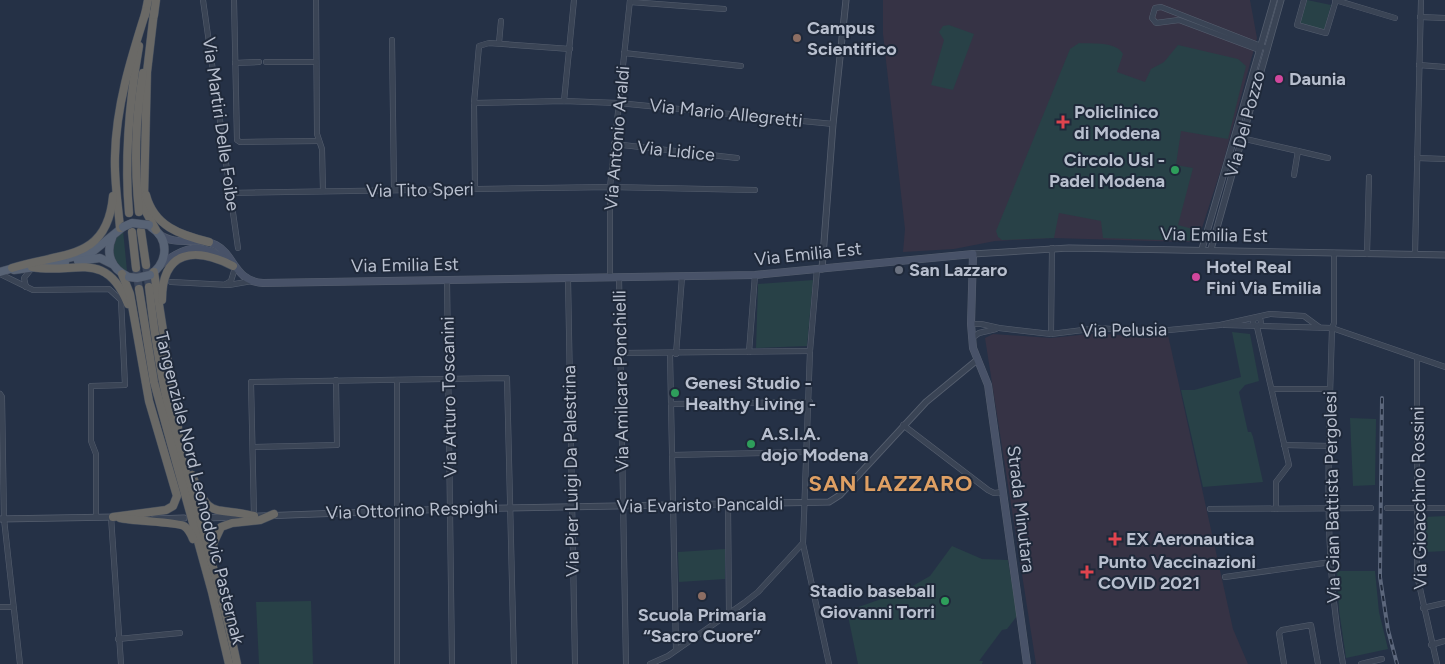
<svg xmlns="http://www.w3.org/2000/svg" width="1445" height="664" font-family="Figtree,sans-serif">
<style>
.medical{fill:#363345}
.green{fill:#284147}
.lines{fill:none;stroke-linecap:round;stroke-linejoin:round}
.trunk-tunnel{stroke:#3b465a;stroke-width:8;stroke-dasharray:8 4;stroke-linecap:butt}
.minor-casing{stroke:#565f6f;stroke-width:6}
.tertiary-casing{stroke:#565f6f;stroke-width:7}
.secondary-casing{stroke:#565f6f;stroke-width:8}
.primary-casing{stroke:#444d5e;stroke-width:9}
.trunk-casing{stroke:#424c5c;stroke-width:9}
.minor{stroke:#3a4455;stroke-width:5}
.tertiary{stroke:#3a4455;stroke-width:5.5}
.secondary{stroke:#485268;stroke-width:7}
.primary{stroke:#586375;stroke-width:8}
.trunk{stroke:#6a6966;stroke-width:8}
.rail-casing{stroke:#5c677c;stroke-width:4}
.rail{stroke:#1f293a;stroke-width:2;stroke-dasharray:5.5;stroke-linecap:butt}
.primary-bridge-casing{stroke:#444d5e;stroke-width:9;stroke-linecap:butt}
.primary-bridge{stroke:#586375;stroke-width:8}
.education-dot{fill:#8d6e63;stroke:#1f293a;stroke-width:2}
.hotel-dot{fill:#d1479c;stroke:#1f293a;stroke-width:2}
.health-dot{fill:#e0444e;stroke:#1f293a;stroke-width:2}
.leisure-dot{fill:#2e9e5b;stroke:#1f293a;stroke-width:2}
.worship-dot{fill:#6b7280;stroke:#1f293a;stroke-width:2}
.labels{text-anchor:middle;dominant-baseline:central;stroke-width:4;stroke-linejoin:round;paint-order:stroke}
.poi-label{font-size:18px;font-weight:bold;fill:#b8bfce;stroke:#1f293a;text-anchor:start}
.street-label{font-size:18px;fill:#b8bfce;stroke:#1f293a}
.district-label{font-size:22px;font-weight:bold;letter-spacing:1px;fill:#de9f63;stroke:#1f293a}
</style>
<rect width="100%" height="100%" fill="#253146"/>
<g class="medical">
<polygon points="883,0 1250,0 1257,38 1223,163 1201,231 1189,242 1053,238 995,241 954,249 903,252 905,229 883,34"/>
<polygon points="1099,333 1146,338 1168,335 1233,629 1248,664 1036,664 985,338 993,334 1051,338"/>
</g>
<g class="green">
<polygon points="1307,0 1331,5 1324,31 1300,24"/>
<polygon points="949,25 974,34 953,90 931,85 944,40 939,32 943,26"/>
<path d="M1079 43C1092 44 1116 41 1123 54L1117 72 1145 82 1151 69 1164 62 1178 45 1238 59 1246 66 1228 139 1181 131 1176 165 1193 168 1178 225 1200 231 1190 241 1103 238 1101 221 1059 213 1054 238 1002 240 998 237 996 231 1070 49Z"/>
<polygon points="123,230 127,271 122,269 112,256 114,238"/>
<polygon points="813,280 807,346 756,348 758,284"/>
<polygon points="1232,332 1250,334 1259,381 1245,385 1239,392 1248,432 1251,432 1253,437 1263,482 1203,487 1181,390 1194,390 1241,377"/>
<polygon points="1350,418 1376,419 1375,485 1353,486"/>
<polygon points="1445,516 1445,551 1426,552 1424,517"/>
<polygon points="952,546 982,559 1008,560 1017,616 1007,629 1002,630 979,661 983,661 982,664 858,664 847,611 904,591 930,576"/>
<polygon points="725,549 725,579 679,582 678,552"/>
<polygon points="1337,571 1375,571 1379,612 1388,649 1346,658 1339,610"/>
<polygon points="311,601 313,664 259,664 256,602"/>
</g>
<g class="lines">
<g class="trunk-tunnel">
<polyline points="146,265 149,287"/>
<polyline points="136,268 139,289"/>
</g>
<defs>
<g id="minor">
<polyline points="203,0 238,248"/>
<polyline points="234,0 237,140 240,142 319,141"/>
<polyline points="316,0 317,134 322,149 323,191"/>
<polyline points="1304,0 1297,25 1326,33 1336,0"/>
<polyline points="1335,0 1395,18"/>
<polyline points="630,2 724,9"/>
<polyline points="1420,17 1445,18"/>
<polyline points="392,40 394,190"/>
<polyline points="499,43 501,21"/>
<polyline points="1259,50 1179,20 1156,23 1152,18 1155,8 1161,7 1266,48"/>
<polyline points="624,53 741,66"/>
<polyline points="266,62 316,62"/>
<polyline points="235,63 259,62"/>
<polyline points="1419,65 1445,67"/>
<polyline points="564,101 574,0"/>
<polyline points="474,103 564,101 618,103 833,124"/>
<polyline points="1241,138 1298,151 1294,175"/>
<polyline points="614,144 737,158"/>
<polyline points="1298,151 1328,158"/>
<polyline points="1417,158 1445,159"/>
<polyline points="475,189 474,103 479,46 489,43 570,49"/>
<polyline points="230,193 610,187 755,190"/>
<path d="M1334 253V323L1332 328C1329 440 1322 554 1343 664"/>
<polyline points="1367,254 1369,177"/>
<polyline points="1415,254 1421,0"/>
<polyline points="0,274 33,290 109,289 121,300 125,385 91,386 91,441 96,454 96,517"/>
<polyline points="610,277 610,187 630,0"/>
<polyline points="619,277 626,664"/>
<polyline points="568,278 575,664"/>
<polyline points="447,280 452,664"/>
<polyline points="171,282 229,285 252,281"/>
<polyline points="226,284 231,281 235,268"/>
<polyline points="26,287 24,278 32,268"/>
<circle cx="1257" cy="322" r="4"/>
<polyline points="971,324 981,324 999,328 1051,334 1099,328 1149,332 1220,325 1270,314 1304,316 1319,327"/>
<polyline points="1225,325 1332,328 1445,367"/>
<polyline points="1257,327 1289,465 1276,482 1276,509"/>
<polyline points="1051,334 1052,248"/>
<polyline points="972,338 979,333 996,329"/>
<polyline points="749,352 755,275"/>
<polyline points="621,353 810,351"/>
<polyline points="670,354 676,650"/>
<polyline points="676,354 682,277"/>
<polyline points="1417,359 1417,575 1437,664"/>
<polyline points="1273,389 1330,389"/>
<polyline points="0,394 2,397 4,519 20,664"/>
<polyline points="671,404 810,402"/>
<polyline points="903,425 988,490 994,493 1003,492"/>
<polyline points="1284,445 1330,446"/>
<polyline points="253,447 337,445 336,380"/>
<polyline points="672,455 807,452"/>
<polyline points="728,504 729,613"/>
<polyline points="1387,508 1445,508"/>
<polyline points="1210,509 1371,508"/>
<polyline points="254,516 251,382 507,378 514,664"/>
<polyline points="111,517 121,664"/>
<polyline points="803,544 829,664"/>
<polyline points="1225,577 1331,562"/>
<polyline points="0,607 13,607"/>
<polyline points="1423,608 1445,603"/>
<polyline points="118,639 180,633"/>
<polyline points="1431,645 1445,641"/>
<polyline points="397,664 397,380"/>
<polyline points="650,664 668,656 744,603 758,592 803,543 810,351 817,269"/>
<polyline points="1284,664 1279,633 1282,630 1311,625 1318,664"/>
<polyline points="1361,664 1382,659"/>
</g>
<g id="tertiary">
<polyline points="1202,249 1274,0"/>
<polyline points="1211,249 1281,0"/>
<polyline points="973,254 1069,248 1445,255"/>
<polyline points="822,269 833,124 846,0"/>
<polyline points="206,518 451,509 829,502 840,495 926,402 977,360"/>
<polyline points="0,519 115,517"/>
<polyline points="154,519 184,518"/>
</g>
<g id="secondary">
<path d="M159 234C177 248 198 235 216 245 235 255 234 281 263 283L755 275 973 254 971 324 973 348 988 385 1027 664"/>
<path d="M160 265C185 246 201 241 227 261"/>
</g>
<g id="primary">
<path d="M112 238C105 254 112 269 127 276"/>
<polyline points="58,260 91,253 123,227"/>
<polyline points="78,261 100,258 112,264"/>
<polyline points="14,270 65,263"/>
<polyline points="0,272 17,267"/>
<path d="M150 275C168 263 170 239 151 227"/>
</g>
<g id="trunk">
<polyline points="154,12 147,72 144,198 145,210 156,230"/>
<polyline points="145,15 148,0"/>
<polyline points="154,15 156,0"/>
<path d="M146 195C154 226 180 235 209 242"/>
<path d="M139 212C134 165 135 120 143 73"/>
<path d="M129 213C124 156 129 103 139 46"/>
<path d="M120 228C118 204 114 180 115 156 116 106 131 58 146 11"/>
<polyline points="141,231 146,265"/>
<polyline points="132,232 136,268"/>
<path d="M32 267C75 275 105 248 128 304"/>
<path d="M12 268C61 252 107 262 113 196"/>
<polyline points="154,272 179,434"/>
<path d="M149 287C154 331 160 375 171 418 192 500 220 581 237 664"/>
<polyline points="139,289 154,382 212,592 229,664"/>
<path d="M162 300C162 249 196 247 233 266"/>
<path d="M192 475C210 521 212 506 254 516"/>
<polyline points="113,517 166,510 173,506 177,496 149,401 130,294 122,274"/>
<path d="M120 518C133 521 178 522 184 526 189 529 191 534 193 539"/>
<polyline points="215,557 213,544 221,527 232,523 260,520 274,514"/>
</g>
</defs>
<use href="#minor" class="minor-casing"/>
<use href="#tertiary" class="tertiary-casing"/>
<use href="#secondary" class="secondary-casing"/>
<use href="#primary" class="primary-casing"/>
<use href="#trunk" class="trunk-casing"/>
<use href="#minor" class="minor"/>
<use href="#tertiary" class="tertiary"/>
<use href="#secondary" class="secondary"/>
<use href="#primary" class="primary"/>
<use href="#trunk" class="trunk"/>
<defs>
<polyline id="rail" points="1382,398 1380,577 1388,630 1397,664"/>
</defs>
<use href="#rail" class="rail-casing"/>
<use href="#rail" class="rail"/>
<defs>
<g id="primary-bridge">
<polyline points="123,227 132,223 149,225"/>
<polyline points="129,277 137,278 150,275"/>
</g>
</defs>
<use href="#primary-bridge" class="primary-bridge-casing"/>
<use href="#primary-bridge" class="primary-bridge"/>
</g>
<g class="education-dot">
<circle cx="797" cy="38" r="5"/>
<circle cx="702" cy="596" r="5"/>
</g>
<g class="hotel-dot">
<circle cx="1279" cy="79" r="5"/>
<circle cx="1196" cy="277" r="5"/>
</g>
<g class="health-dot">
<path d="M1060.5 114.5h5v5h5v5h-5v5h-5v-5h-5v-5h5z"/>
<path d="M1112.5 531.5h5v5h5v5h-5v5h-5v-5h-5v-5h5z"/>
<path d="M1084.5 564.5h5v5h5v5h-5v5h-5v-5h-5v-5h5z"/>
</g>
<g class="leisure-dot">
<circle cx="1175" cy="170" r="5"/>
<circle cx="675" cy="393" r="5"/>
<circle cx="751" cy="444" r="5"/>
<circle cx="945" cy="601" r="5"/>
</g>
<circle class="worship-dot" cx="899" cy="270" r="5"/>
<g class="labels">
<g class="poi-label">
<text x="807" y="28">Campus<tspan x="807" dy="21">Scientifico</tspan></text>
<text x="1289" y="79">Daunia</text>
<text x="1074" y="112">Policlinico<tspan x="1074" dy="21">di Modena</tspan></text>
<text x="1165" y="160" text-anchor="end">Circolo Usl -<tspan x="1165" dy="21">Padel Modena</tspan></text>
<text x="1206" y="267">Hotel Real<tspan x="1206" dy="21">Fini Via Emilia</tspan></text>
<text x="909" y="270">San Lazzaro</text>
<text x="685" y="383">Genesi Studio -<tspan x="685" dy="21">Healthy Living -</tspan></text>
<text x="761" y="434">A.S.I.A.<tspan x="761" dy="21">dojo Modena</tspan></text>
<text x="1126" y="539">EX Aeronautica</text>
<text x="1098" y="562">Punto Vaccinazioni<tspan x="1098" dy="21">COVID 2021</tspan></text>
<text x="935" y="591" text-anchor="end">Stadio baseball<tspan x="935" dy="21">Giovanni Torri</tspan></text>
<text x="702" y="615" text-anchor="middle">Scuola Primaria<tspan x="702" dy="21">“Sacro Cuore”</tspan></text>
</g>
<g class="street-label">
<text transform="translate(726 113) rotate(6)">Via Mario Allegretti</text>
<text transform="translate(221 124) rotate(82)">Via Martiri Delle Foibe</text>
<text transform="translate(1245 124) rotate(-75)">Via Del Pozzo</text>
<text transform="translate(617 138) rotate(-85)">Via Antonio Araldi</text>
<text transform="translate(676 151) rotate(6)">Via Lidice</text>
<text transform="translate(420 190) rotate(-1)">Via Tito Speri</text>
<text transform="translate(1214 235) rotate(1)">Via Emilia Est</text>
<text transform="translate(808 254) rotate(-6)">Via Emilia Est</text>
<text transform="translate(405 265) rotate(-1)">Via Emilia Est</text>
<text transform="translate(1124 330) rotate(-1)">Via Pelusia</text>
<text transform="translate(621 381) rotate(-91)">Via Amilcare Ponchielli</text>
<text transform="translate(449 397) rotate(-91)">Via Arturo Toscanini</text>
<text transform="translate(571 471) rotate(-91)">Via Pier Luigi Da Palestrina</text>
<text transform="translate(200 488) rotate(76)">Tangenziale Nord Leonodovic Pasternak</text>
<text transform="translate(1332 497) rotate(-91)">Via Gian Battista Pergolesi</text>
<text transform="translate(1419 498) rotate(-91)">Via Gioacchino Rossini</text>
<text transform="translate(700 505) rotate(-1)">Via Evaristo Pancaldi</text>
<text transform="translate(1021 509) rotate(83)">Strada Minutara</text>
<text transform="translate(412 510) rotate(-2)">Via Ottorino Respighi</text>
</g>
<g class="district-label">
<text x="891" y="483">SAN LAZZARO</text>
</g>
</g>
</svg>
